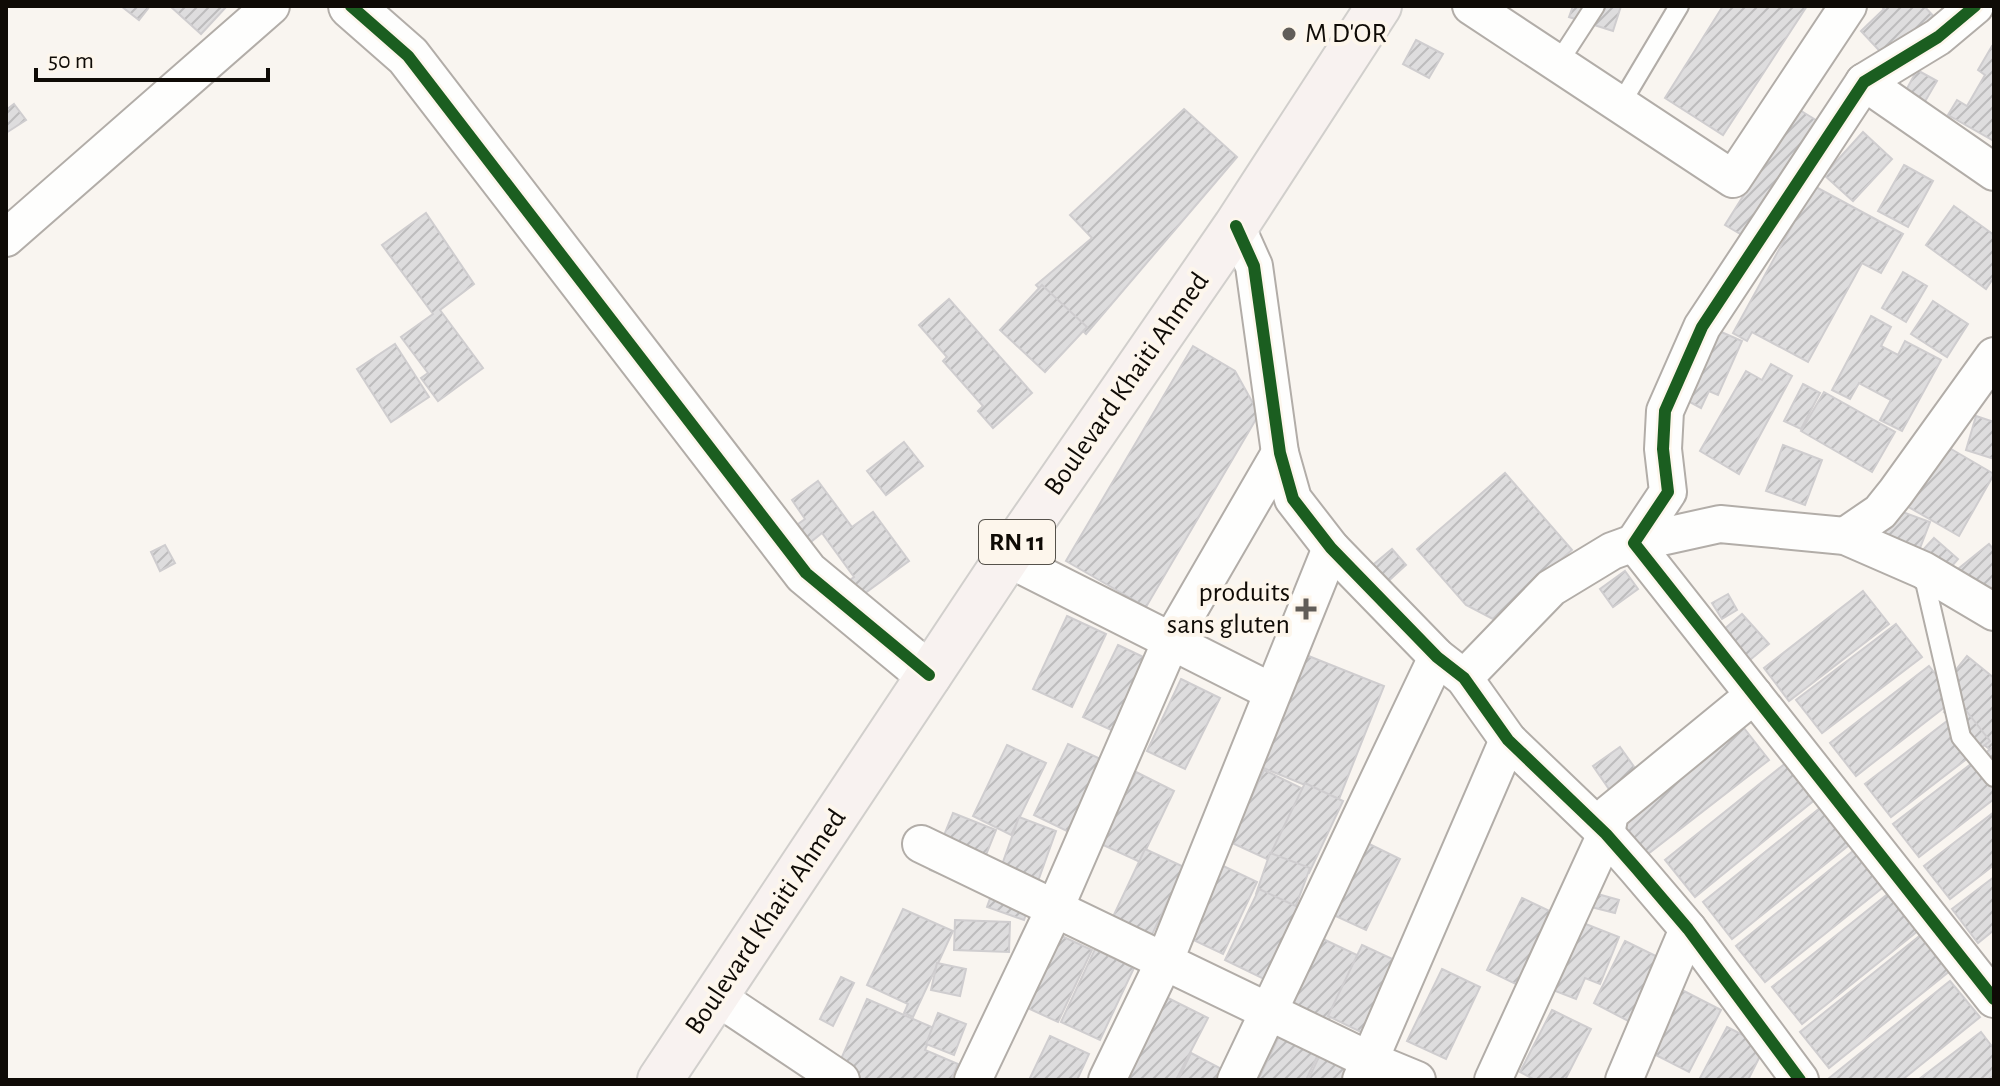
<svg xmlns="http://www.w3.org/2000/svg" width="2000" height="1086" font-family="'Alegreya Sans',sans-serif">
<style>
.building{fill:url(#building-hatch);stroke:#cfcdcf;stroke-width:2}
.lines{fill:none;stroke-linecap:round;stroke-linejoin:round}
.service-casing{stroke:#b2ada8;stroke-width:22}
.minor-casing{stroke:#b2ada8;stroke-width:40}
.tertiary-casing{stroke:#b2ada8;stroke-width:48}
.trunk-casing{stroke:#d1cfcc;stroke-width:48}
.service{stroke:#fefefd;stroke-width:18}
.minor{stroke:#fefefd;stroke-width:36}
.tertiary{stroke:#fefefd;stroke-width:44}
.trunk{stroke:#f8f2f0;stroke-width:44}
.cycleway-casing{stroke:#fdf6ec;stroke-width:17}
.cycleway{stroke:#1b5e20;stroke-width:12}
.poi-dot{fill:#615d58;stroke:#fdf6ec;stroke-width:3}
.labels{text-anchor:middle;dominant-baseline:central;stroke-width:8;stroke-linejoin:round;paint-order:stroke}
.shield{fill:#fdf6ec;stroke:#56524b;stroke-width:2}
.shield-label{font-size:26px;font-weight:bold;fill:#0f0b06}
.poi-label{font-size:28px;fill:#0f0b06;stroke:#fdf6ec;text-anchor:start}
.street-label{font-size:28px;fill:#0f0b06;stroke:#fdf6ec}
</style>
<defs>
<pattern id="building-hatch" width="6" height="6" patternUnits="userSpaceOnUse" patternTransform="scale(2)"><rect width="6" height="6" fill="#deddde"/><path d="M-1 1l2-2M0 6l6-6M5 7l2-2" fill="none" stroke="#bdbcbd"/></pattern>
</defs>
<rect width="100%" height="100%" fill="#f9f5f0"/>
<g class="building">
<polygon points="121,6 150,6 139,20"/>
<polygon points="170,6 227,6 201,34"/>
<polygon points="1573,6 1621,6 1613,31 1569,17"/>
<polygon points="1723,6 1807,6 1723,135 1665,98"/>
<polygon points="1881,6 1924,6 1937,20 1891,63 1861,31 1884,9"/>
<polygon points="1416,40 1443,54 1429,78 1403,64"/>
<polygon points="1992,46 1994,47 1994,141 1948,115 1957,100 1967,106 1985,75 1978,70"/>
<polygon points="1917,70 1937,81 1917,115 1898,105"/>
<polygon points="14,104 26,120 6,133 6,110"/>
<polygon points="1184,109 1237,157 1086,334 1036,285 1092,238 1070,215"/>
<polygon points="1798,109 1824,125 1752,241 1725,225"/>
<polygon points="1863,132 1892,159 1853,201 1824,175"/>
<polygon points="1904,165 1933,181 1908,227 1878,211"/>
<polygon points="1814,186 1903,234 1881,273 1862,263 1808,362 1752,332 1747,341 1733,333"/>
<polygon points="1954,206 1994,235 1994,277 1986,289 1926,245"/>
<polygon points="426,213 474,284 440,310 483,368 438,401 421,378 428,373 401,337 433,314 382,245"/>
<polygon points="1903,272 1927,286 1906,322 1882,308"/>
<polygon points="1042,285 1087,327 1045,372 1000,330"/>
<polygon points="949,299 1032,393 993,428 978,411 983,406 943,361 947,357 919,325"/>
<polygon points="1933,301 1968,324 1947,357 1911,334"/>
<polygon points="1871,316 1891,327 1881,346 1898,355 1905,341 1941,360 1902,431 1880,420 1891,400 1859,383 1850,399 1832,390"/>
<polygon points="1719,331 1742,341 1718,395 1709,391 1701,408 1688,401"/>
<polygon points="395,344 429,397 391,422 357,369"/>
<polygon points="1193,346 1235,371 1259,414 1146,607 1066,561"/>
<polygon points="1771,364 1792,376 1739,474 1700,451 1746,371 1762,380"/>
<polygon points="1803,384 1820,393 1801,429 1784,421"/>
<polygon points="1824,392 1895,432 1872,472 1801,431"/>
<polygon points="1976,416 1994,422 1994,459 1966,450"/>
<polygon points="1934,439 1994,474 1959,536 1898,501"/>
<polygon points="904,442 923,466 886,495 867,471"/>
<polygon points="1783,445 1822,460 1805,505 1766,491"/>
<polygon points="1505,473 1572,550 1493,619 1466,605 1417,549"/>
<polygon points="818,481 852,527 873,512 909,561 861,596 850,580 854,577 822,533 807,545 794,527 805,519 792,500"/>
<polygon points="1889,507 1930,522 1910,574 1869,559"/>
<polygon points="1934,538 1958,559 1935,585 1910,564"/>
<polygon points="1989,544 1994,550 1994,587 1966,610 1942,582"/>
<polygon points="165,545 175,563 160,571 151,552"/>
<polygon points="1392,549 1406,565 1384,585 1369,568"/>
<polygon points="1625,571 1638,589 1613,607 1600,589"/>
<polygon points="1863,591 1889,624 1789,701 1764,668"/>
<polygon points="1728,594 1737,610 1722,619 1712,603"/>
<polygon points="1742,614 1769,644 1732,675 1707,644"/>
<polygon points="1067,616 1106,634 1072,707 1033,689"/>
<polygon points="1896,624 1922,657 1822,733 1796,700"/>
<polygon points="1118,645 1156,663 1122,735 1083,717"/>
<polygon points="1306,655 1384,686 1339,799 1261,767"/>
<polygon points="1967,656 1994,678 1994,753 1944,712 1953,701 1939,691"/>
<polygon points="1929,666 1955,699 1856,776 1830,743"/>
<polygon points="1181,679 1220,698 1185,769 1147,751"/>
<polygon points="1964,708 1990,741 1891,817 1865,784"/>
<polygon points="1740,723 1769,760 1644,857 1615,820"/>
<polygon points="1068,744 1107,762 1073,834 1034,815"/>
<polygon points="1007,745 1046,763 1011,835 973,816"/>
<polygon points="1620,747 1647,785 1620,805 1593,766"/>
<polygon points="1993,747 1994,799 1919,857 1893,824"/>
<polygon points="1787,762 1817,798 1695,897 1665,860"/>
<polygon points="1264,770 1303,789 1269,860 1230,842"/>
<polygon points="1136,772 1174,791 1140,862 1101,844"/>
<polygon points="1305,783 1343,801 1309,873 1270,855"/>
<polygon points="1825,804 1854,841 1732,939 1703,902"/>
<polygon points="1994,812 1994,865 1950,899 1924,866"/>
<polygon points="953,813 996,830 973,887 930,870"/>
<polygon points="1019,817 1056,831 1024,920 987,907"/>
<polygon points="1361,840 1400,859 1366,930 1327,912"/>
<polygon points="1858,847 1887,884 1765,982 1736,946"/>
<polygon points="1145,849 1184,867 1150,939 1111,921"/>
<polygon points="1270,853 1310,868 1295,908 1256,894"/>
<polygon points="1219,864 1257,882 1223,954 1185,936"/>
<polygon points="1994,877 1994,930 1978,943 1952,909"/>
<polygon points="1259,889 1298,907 1264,979 1225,960"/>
<polygon points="1894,889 1924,926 1802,1024 1772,987"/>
<polygon points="1594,893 1619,900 1615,913 1591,907"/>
<polygon points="1522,898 1560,916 1526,989 1487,970"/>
<polygon points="903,909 953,931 913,1017 904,1013 908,1004 867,985"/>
<polygon points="1573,919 1619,937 1600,984 1585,978 1576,999 1545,987"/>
<polygon points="955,920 1010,922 1009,952 954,950"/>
<polygon points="1053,932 1092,950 1058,1022 1019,1004"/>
<polygon points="1922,934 1951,970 1829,1068 1800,1032"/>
<polygon points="1321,938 1359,956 1325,1028 1287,1010"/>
<polygon points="1625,941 1664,960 1632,1023 1594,1003"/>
<polygon points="1362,945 1401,963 1367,1035 1328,1016"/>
<polygon points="1095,949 1134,968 1100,1040 1061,1022"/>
<polygon points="937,963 966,969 960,996 931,990"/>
<polygon points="1442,969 1480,987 1446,1059 1407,1041"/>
<polygon points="841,977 854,983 833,1026 820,1019"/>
<polygon points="1950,981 1980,1017 1902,1080 1828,1079"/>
<polygon points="1682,990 1721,1010 1689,1072 1650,1052"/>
<polygon points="1168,998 1208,1018 1176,1080 1125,1080"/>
<polygon points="867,999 934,1028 925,1050 958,1064 951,1080 832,1080"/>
<polygon points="1552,1010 1591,1029 1565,1080 1535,1080 1520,1072"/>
<polygon points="938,1013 966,1024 954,1055 926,1044"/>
<polygon points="1284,1026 1323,1044 1306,1080 1258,1080"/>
<polygon points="1727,1027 1765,1046 1748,1080 1699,1080"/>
<polygon points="1981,1032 1994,1049 1994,1075 1987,1080 1918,1080"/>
<polygon points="1050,1036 1089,1054 1077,1080 1029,1080"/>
<polygon points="1325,1044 1363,1062 1355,1080 1308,1080"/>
<polygon points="1191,1053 1229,1073 1226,1080 1178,1080"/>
</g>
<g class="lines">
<defs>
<g id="service">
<polyline points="1558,63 1595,6"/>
<polyline points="1620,105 1679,6"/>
<polyline points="1923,573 1961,737 1994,777"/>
</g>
<g id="minor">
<polyline points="1471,6 1733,179 1848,6"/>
<polyline points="1975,6 1938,37 1864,82 1702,327 1665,411 1663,449 1668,492 1634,543 1994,999"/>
<polyline points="1864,82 1994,172"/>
<polyline points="1236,226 1254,266 1280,453 1293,499 1331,548 1437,657 1464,678 1508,740 1606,834 1636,868 1688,929 1800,1080"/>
<polyline points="6,238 271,6"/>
<polyline points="1845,536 1880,512 1896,492 1994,356"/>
<polyline points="1007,558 1272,692"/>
<polyline points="1464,678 1551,588 1612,551 1634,543 1720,524 1845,536 1923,570 1994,612"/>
<polyline points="921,844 1371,1061 1417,1080"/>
<polyline points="717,997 841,1080"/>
<polyline points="973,1080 1055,908 1171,641 1280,453"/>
<polyline points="1107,1080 1165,960 1331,548"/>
<polyline points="1236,1080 1437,657"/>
<polyline points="1361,1080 1508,740"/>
<polyline points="1493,1080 1606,834 1610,813 1754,695"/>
<polyline points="1624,1080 1688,929"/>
</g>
<polyline id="tertiary" points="351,6 408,56 806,573 929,675"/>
<polyline id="trunk" points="660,1080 1007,558 1236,226 1379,6"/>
</defs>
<use href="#service" class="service-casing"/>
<use href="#minor" class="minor-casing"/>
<use href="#tertiary" class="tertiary-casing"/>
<use href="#trunk" class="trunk-casing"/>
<use href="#service" class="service"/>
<use href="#minor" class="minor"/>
<use href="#tertiary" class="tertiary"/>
<use href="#trunk" class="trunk"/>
<defs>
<g id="cycleway">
<polyline points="351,6 408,56 806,573 929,675"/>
<polyline points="1975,6 1938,37 1864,82 1702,327 1665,411 1663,449 1668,492 1634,543 1994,999"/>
<polyline points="1236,226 1254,266 1280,453 1293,499 1331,548 1437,657 1464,678 1508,740 1606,834 1636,868 1688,929 1800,1080"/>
</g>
</defs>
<use href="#cycleway" class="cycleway-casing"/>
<use href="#cycleway" class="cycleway"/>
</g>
<g class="poi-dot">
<circle cx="1289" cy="34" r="8"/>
<path d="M1302 597h8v8h8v8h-8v8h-8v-8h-8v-8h8z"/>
</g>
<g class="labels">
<rect class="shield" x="979" y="520" width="76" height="44" rx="6"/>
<g class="shield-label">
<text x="1017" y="542">RN 11</text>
</g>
<g class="poi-label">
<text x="1305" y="34">M D'OR</text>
<text x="1290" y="593" text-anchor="end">produits<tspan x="1290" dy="32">sans gluten</tspan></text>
</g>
<g class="street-label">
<text transform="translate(1127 384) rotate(-55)">Boulevard Khaiti Ahmed</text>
<text transform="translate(766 922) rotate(-56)">Boulevard Khaiti Ahmed</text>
</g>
</g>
<rect width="2000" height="1086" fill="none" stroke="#0f0b06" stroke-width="16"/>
<path d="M36 68v12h232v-12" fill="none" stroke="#0f0b06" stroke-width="4"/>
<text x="48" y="68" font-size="24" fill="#0f0b06" stroke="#fdf6ec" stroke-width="6" paint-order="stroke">50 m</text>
</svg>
